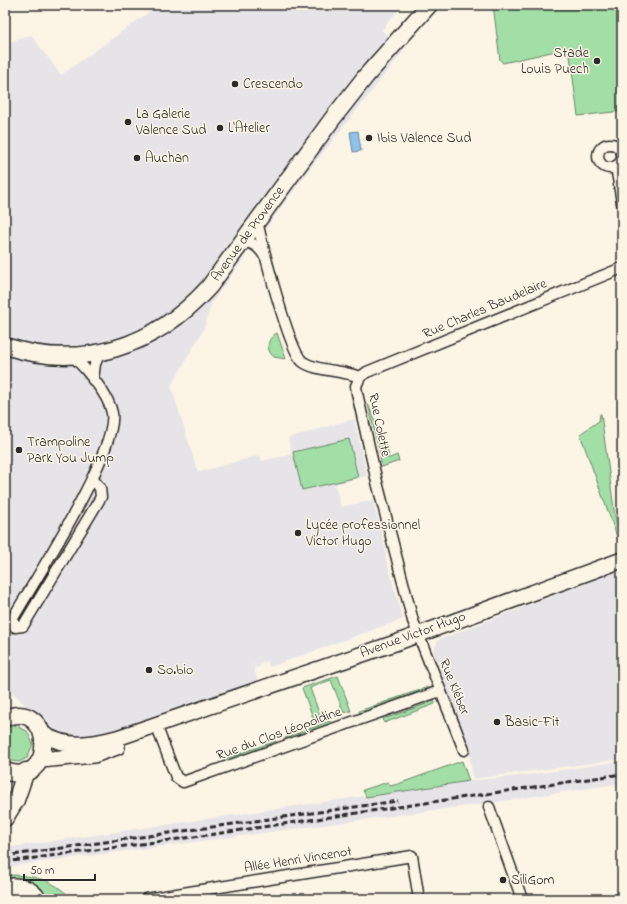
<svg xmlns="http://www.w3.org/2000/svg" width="627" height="904" font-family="'Indie Flower',sans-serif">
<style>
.built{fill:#e7e4e8}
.green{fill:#a2dfa6;stroke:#668568}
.water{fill:#8fc1eb;stroke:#67859e}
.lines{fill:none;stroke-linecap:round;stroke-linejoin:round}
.minor-casing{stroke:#2b2b2b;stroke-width:13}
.secondary-casing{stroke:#2b2b2b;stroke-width:18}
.primary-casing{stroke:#2b2b2b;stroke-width:19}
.minor{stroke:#fcf5e5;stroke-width:10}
.secondary{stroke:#fcf5e5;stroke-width:15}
.primary{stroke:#fcf5e5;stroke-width:16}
.rail{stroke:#2b2b2b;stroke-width:3;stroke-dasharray:6 3;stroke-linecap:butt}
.poi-dot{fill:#2b2b2b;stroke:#fcf5e5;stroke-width:1.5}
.labels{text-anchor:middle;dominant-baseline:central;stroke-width:3;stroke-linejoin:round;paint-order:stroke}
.poi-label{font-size:14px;fill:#2b2b2b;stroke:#fcf5e5;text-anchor:start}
.street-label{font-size:14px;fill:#2b2b2b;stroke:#fcf5e5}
</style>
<rect width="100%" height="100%" fill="#fcf5e5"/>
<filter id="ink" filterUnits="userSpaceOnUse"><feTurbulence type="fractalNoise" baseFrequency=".025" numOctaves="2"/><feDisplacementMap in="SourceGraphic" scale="8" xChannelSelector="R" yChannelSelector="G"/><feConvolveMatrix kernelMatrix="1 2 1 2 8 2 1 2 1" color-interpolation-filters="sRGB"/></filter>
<g filter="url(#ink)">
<g class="built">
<polygon points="159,5 402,5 382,30 403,52 302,179 212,302 203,331 171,386 198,472 260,455 262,461 292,454 288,438 354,419 367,476 335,484 341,507 373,500 387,555 385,555 403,619 270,667 267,661 259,663 260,667 255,668 252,659 258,682 96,736 77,739 50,730 13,693 5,680 5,44 31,35 61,75"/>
<polygon points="617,571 622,604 622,759 473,779 468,745 433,652 438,640"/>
<polygon points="622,761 622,783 490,803 5,867 5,848 469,781 527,775"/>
</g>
<g class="green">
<polygon points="493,5 622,5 622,111 578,116 569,48 503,63 500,60"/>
<path d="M277 333 286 359 274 357C265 350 267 338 277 333Z"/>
<polygon points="368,404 389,455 380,454"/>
<polygon points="600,414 601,414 615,516 622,541 622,544 620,545 580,434 599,421"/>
<polygon points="349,439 358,477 302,490 293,452"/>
<polygon points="397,455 399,461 382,467 380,457 390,458"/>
<polygon points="338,676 351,711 344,713 331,680 310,688 322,721 315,723 302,688"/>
<polygon points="428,687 429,689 423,694 421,691 368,710 369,713 360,714 359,711"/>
<polygon points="429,700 434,700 435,704 384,723 383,718 385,715 386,718 426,704 425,701"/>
<polygon points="330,721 331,726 326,728 325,726 292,738 292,740 286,740 285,738"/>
<polygon points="14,725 27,731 33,744 27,758 19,762 5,760 5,728"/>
<polygon points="276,741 277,744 272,747 271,745 231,759 232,762 225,763 224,759"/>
<polygon points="462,761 469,781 366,797 363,790 388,782 390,786 398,784"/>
<path d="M13 875C36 876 52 880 69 896L68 899 48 898C35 885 25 875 5 880V876Z"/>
</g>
<polygon class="water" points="358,131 361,151 353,152 350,132"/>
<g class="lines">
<defs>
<g id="minor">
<circle cx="610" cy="156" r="12"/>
<polyline points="616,166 622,203"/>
<path d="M257 220C261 241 289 350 302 361 313 371 343 370 360 377"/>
<path d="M242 242C252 241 259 247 264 255"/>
<path d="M73 356C86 369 109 395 112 413 118 451 35 580 13 618V623L15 627 23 626 101 497 100 488 92 478"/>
<polyline points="360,377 356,386 357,393 377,482 413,621 464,750"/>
<polyline points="360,377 367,372 622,268"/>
<polyline points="93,380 95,364 100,352"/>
<polyline points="158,730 176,777 183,782 440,691"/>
<polyline points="489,807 522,899"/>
<polyline points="146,899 412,856 419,899"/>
</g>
<g id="secondary">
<path d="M43 734C67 749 91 745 117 738L398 642 622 560"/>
<polyline points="40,760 94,755 117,747"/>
</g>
<g id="primary">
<path d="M5 346C82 371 155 347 209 287L333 118 366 76 429 5"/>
<path d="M5 718C55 698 57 790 5 771"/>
<polyline points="5,818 16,800 26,771"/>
<path d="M5 888C17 884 31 888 38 899"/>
</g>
</defs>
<use href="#minor" class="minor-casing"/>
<use href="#secondary" class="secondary-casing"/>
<use href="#primary" class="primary-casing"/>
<use href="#minor" class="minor"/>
<use href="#secondary" class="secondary"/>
<use href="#primary" class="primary"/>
<g class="rail">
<polyline points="5,856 398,801"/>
<polyline points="5,862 201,836 622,774"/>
</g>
</g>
</g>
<g class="poi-dot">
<circle cx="597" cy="61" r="4"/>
<circle cx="235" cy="84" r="4"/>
<circle cx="128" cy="122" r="4"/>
<circle cx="220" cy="128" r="4"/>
<circle cx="369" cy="138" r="4"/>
<circle cx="137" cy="158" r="4"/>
<circle cx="19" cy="450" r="4"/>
<circle cx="298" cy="533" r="4"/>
<circle cx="149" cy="670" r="4"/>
<circle cx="497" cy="722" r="4"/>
<circle cx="503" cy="880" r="4"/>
</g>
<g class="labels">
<g class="poi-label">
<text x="589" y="53" text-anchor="end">Stade<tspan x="589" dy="16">Louis Puech</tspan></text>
<text x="243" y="84">Crescendo</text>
<text x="136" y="114">La Galerie<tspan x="136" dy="16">Valence Sud</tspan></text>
<text x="228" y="128">L'Atelier</text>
<text x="377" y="138">Ibis Valence Sud</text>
<text x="145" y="158">Auchan</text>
<text x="27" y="442">Trampoline<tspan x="27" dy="16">Park You Jump</tspan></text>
<text x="306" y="525">Lycée professionnel<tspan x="306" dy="16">Victor Hugo</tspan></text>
<text x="157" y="670">So.bio</text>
<text x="505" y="722">Basic-Fit</text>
<text x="511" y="880">SiliGom</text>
</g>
<g class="street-label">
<text transform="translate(248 234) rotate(-54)">Avenue de Provence</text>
<text transform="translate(485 309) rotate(-23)">Rue Charles Baudelaire</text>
<text transform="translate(379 425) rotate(78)">Rue Colette</text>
<text transform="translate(413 635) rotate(-20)">Avenue Victor Hugo</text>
<text transform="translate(454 687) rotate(68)">Rue Kléber</text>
<text transform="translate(279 734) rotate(-20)">Rue du Clos Léopoldine</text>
<text transform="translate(298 860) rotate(-9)">Allée Henri Vincenot</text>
</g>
</g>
<rect width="627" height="904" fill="none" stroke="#fcf5e5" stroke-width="20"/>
<rect x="10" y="10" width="607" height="884" fill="none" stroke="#2b2b2b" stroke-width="1.5" filter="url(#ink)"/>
<path d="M24 874v6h71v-6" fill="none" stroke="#2b2b2b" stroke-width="2"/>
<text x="30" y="874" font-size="12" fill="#2b2b2b" stroke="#fcf5e5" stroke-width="3" paint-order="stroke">50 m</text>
</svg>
